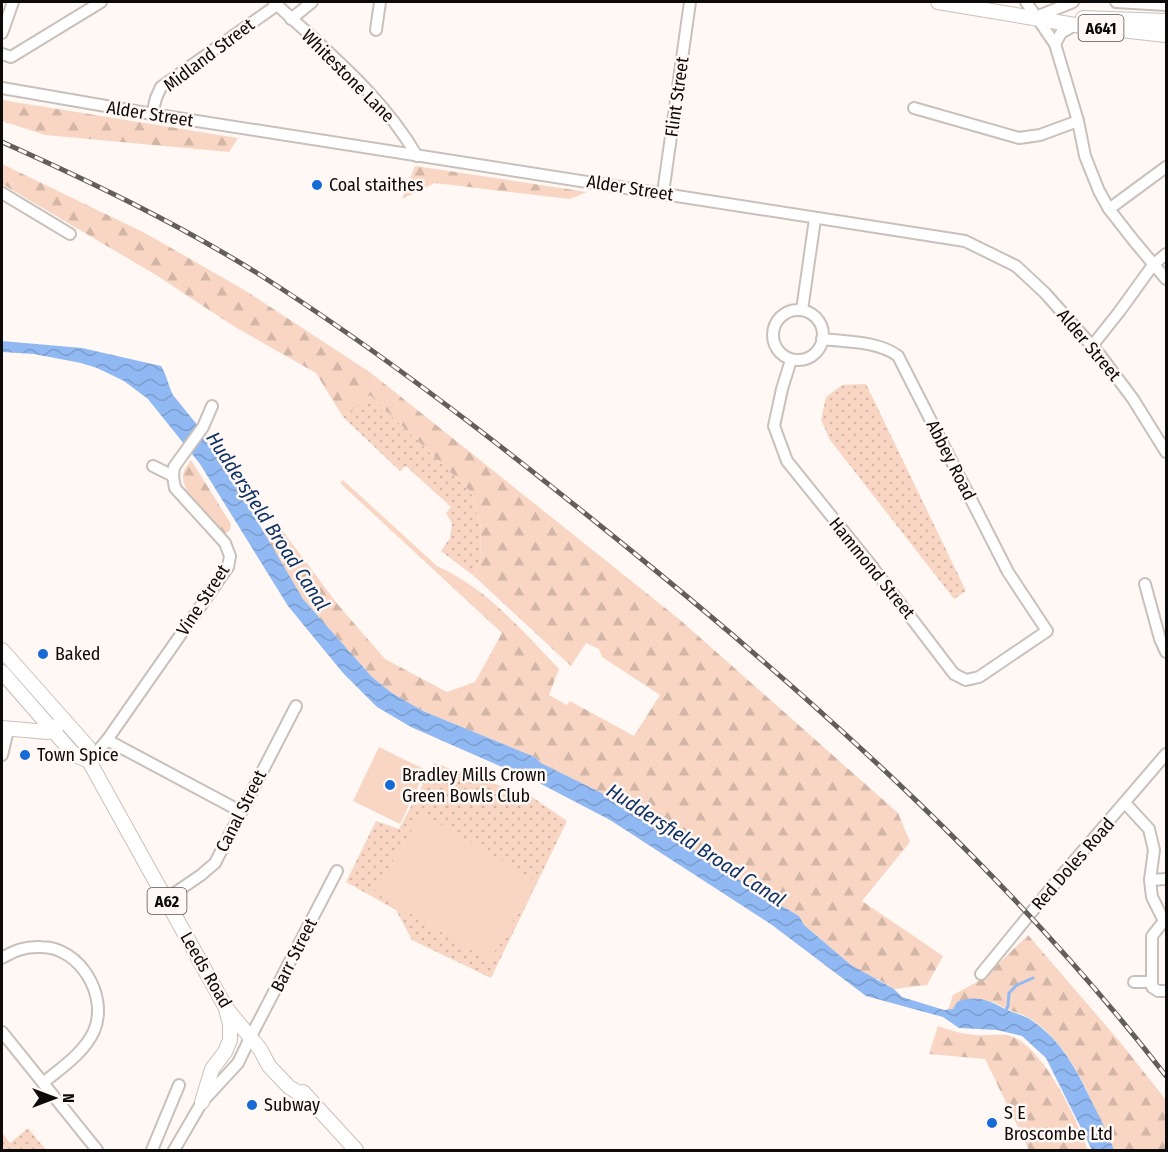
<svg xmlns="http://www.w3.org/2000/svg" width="1168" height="1152" font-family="'Fira Sans Condensed',sans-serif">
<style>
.grass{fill:url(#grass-dots)}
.forest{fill:url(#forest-firs)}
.garden{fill:#f9d6c4}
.water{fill:url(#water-waves)}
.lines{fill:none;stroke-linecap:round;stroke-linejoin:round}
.stream{stroke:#90b8f2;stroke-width:3}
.minor-casing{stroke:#c8c0bb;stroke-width:14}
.major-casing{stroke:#c8c0bb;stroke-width:16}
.minor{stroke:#fff;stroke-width:10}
.major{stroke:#fff;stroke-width:14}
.rail-casing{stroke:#625e5b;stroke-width:5}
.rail{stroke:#fff8f4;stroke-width:3;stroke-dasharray:9;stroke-linecap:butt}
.poi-dot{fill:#186bd5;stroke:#fff8f4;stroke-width:2}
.labels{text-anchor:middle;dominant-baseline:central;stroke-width:5;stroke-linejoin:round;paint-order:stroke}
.shield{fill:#fff8f4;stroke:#565250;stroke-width:1.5}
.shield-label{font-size:16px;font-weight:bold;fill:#0d0b09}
.street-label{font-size:18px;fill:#0d0b09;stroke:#fff8f4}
.poi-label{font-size:18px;fill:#0d0b09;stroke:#fff8f4;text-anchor:start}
.water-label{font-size:20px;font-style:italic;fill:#0c3265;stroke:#fff8f4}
</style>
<defs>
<pattern id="grass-dots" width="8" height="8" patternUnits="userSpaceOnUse" patternTransform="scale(1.5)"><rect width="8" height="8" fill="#f9d6c4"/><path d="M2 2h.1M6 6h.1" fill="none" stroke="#d4b6a7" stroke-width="1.8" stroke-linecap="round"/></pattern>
<pattern id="forest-firs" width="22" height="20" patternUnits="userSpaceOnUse" patternTransform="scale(1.5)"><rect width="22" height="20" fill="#f9d6c4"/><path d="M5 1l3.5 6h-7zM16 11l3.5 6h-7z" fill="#d4b6a7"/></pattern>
<pattern id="water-waves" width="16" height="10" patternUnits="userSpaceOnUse" patternTransform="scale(1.5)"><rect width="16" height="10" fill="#90b8f2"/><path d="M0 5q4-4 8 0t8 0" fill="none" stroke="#7b9dce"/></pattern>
</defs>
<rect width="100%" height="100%" fill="#fff8f4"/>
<g class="grass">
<polygon points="866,384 966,591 954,599 830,440 821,420 826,397 842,385"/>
<polygon points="370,395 471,492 481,528 480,561 474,576 441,551 450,538 452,523 446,513 451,507 406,466 400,471 343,417"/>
<polygon points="434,763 532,797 567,821 491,978 412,940 396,910 346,882 376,821 399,829"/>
<polygon points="28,1128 46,1150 2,1150 2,1133 10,1143"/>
</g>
<g class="forest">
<polygon points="2,100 238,138 229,152 45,135 2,121"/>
<path d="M2 164 145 233 246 291 371 373 679 619 898 813 910 842 862 901 943 956 927 985 894 989 878 979 871 978 851 965 804 925 799 916 753 889 626 805 541 763 535 757 423 711 392 693 372 677 303 599 261 529H281L339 606 385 659 447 692 475 682 502 633 340 483 343 480 437 566C487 588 521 630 559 669L549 695 567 705 570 701 634 736 660 695 602 657 599 649 586 643 571 666 474 576 480 561 481 528 471 492 370 395 343 417 316 373 235 327 156 275 2 184Z"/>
<polygon points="415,166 587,192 570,199 435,183 402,199"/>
<path d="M191 460 231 524 230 530 225 534C214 522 182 494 183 477 183 470 187 466 191 460Z"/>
<path d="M1028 935 1120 1042 1166 1100V1150H1114C1108 1134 1100 1120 1093 1104 1079 1072 1063 1043 1035 1022 1022 1012 1006 1011 994 1002L956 1006 953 1009 948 1010 953 995 984 978Z"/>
<path d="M938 1026C949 1030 962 1034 974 1035 985 1036 996 1034 1007 1035 1042 1042 1077 1120 1088 1150H1029L985 1059 929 1054Z"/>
</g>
<g class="garden">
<polygon points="379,747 426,770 400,824 353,801"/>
<polygon points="422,813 537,882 489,961 374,892"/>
</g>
<path class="water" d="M2 341 82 348 161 366C167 375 168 385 173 395L211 442 303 599 372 677 392 693 423 711 535 757 541 763 626 805 753 889 799 916 804 925 851 965 894 989 902 997 944 1010 953 1009 957 1002C971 995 988 999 1001 1007 1011 1013 1024 1014 1034 1022 1065 1044 1079 1075 1095 1108 1102 1122 1109 1136 1114 1150H1092L1046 1058 1022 1036 997 1030 959 1028 943 1017 866 996 772 925 610 820 543 785 411 727 377 707 343 673 288 606 200 464 148 399 124 381 97 368 81 363 34 354 2 352Z"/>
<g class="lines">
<polyline class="stream" points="1005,1012 1008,1006 1009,993 1017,985 1033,978"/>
<defs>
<g id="minor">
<path d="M274 2C324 49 382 95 417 156"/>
<polyline points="1026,2 1055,44 1078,121 1085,156 1099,191 1109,209 1134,241 1166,279"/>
<polyline points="1116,2 1166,5"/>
<polyline points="1036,17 1073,2"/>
<polyline points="291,19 312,2"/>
<polyline points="376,30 380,2"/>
<polyline points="2,33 13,2"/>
<polyline points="1055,44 1061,33 1075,25"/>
<polyline points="2,54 11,57 101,2"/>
<polyline points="2,88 152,114 965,241 1016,266 1045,293 1100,355 1133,399 1166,452"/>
<polyline points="914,108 1019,138 1040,135 1078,121"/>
<polyline points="152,114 156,98 161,87 277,5"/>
<polyline points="2,193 70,234"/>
<polyline points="663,193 690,2"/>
<polyline points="1109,209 1166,167"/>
<polyline points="802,310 815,219"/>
<circle cx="798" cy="335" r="25"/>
<polyline points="1092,346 1119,312 1153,265 1166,254"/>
<path d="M791 360 782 389 774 426 787 461 870 564 954 674 966 680 979 677 1047 631 1008 572 898 356C878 341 847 342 822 339"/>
<polyline points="153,466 173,476"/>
<polyline points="1145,584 1160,639 1166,652"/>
<polyline points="107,740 240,811"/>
<polyline points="2,755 8,730"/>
<polyline points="89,761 107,740 228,567 230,556 225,543 175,488 173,476 174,467 203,427 212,406"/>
<polyline points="1125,803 1149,829 1154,850 1150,880 1152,897 1164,921 1166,923"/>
<polyline points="1150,880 1166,879"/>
<polyline points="166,899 201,875 215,863 296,706"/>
<polyline points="1164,921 1152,936 1152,987 1158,991 1166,991"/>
<path d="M2 958C14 951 25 946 41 947 80 947 109 996 94 1031 84 1053 61 1068 43 1083"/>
<polyline points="981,974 1057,881 1166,754"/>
<polyline points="1134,982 1152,982"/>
<polyline points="2,1032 97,1150"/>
<polyline points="152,1150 179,1085"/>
<polyline points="174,1150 202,1102 238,1063 250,1038 337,871"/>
</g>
<g id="major">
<polyline points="938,2 1075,25 1166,35"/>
<polyline points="1083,18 1166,21"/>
<polyline points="2,650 88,747 89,761 226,1008 260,1049 269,1066 289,1087 307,1098"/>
<polyline points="2,672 70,750 75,755 89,761"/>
<polyline points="2,728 48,732 58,725"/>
<polyline points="303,1092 356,1150"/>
<polyline points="202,1102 212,1069 225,1052 230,1040 230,1024 226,1009"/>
</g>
</defs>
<use href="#minor" class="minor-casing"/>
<use href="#major" class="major-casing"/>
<use href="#minor" class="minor"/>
<use href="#major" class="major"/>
<defs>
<path id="rail" d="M2 142C89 181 175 222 257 273 391 358 516 457 639 557 828 711 1017 883 1166 1076"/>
</defs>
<use href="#rail" class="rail-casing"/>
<use href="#rail" class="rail"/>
</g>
<g class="poi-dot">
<circle cx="317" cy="185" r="6"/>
<circle cx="43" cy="654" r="6"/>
<circle cx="25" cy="755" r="6"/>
<circle cx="390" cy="785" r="6"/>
<circle cx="252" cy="1105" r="6"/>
<circle cx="992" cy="1123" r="6"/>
</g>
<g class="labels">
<g class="shield">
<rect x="1078.5" y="15" width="45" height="26" rx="4.5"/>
<rect x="147.5" y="888" width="39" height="26" rx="4.5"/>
</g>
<g class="shield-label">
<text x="1101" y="28">A641</text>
<text x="167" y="901">A62</text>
</g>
<g class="street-label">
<text transform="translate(209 55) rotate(-37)">Midland Street</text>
<text transform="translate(348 76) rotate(45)">Whitestone Lane</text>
<text transform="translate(677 97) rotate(-82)">Flint Street</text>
<text transform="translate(150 114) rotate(9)">Alder Street</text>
<text transform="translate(630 188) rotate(9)">Alder Street</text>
<text transform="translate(1089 345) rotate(50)">Alder Street</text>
<text transform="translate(951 460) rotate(63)">Abbey Road</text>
<text transform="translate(872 568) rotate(51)">Hammond Street</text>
<text transform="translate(203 600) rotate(-57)">Vine Street</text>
<text transform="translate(241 811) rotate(-63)">Canal Street</text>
<text transform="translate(1073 864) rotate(-49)">Red Doles Road</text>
<text transform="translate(294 955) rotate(-63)">Barr Street</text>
<text transform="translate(206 970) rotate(60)">Leeds Road</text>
</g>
<g class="poi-label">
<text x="329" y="185">Coal staithes</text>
<text x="55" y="654">Baked</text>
<text x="37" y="755">Town Spice</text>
<text x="402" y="775">Bradley Mills Crown<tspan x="402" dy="21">Green Bowls Club</tspan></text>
<text x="264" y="1105">Subway</text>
<text x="1004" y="1113">S E<tspan x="1004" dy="21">Broscombe Ltd</tspan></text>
</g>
<g class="water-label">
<text transform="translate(268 521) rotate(57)">Huddersfield Broad Canal</text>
<text transform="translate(696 845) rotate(33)">Huddersfield Broad Canal</text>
</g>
</g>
<rect width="1168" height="1152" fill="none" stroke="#0d0b09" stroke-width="6"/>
<g transform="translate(54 1098) rotate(90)" stroke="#fff8f4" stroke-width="4.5" paint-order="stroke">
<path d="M0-4.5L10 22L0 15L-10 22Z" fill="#0d0b09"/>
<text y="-9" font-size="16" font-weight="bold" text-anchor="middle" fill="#0d0b09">N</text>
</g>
</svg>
